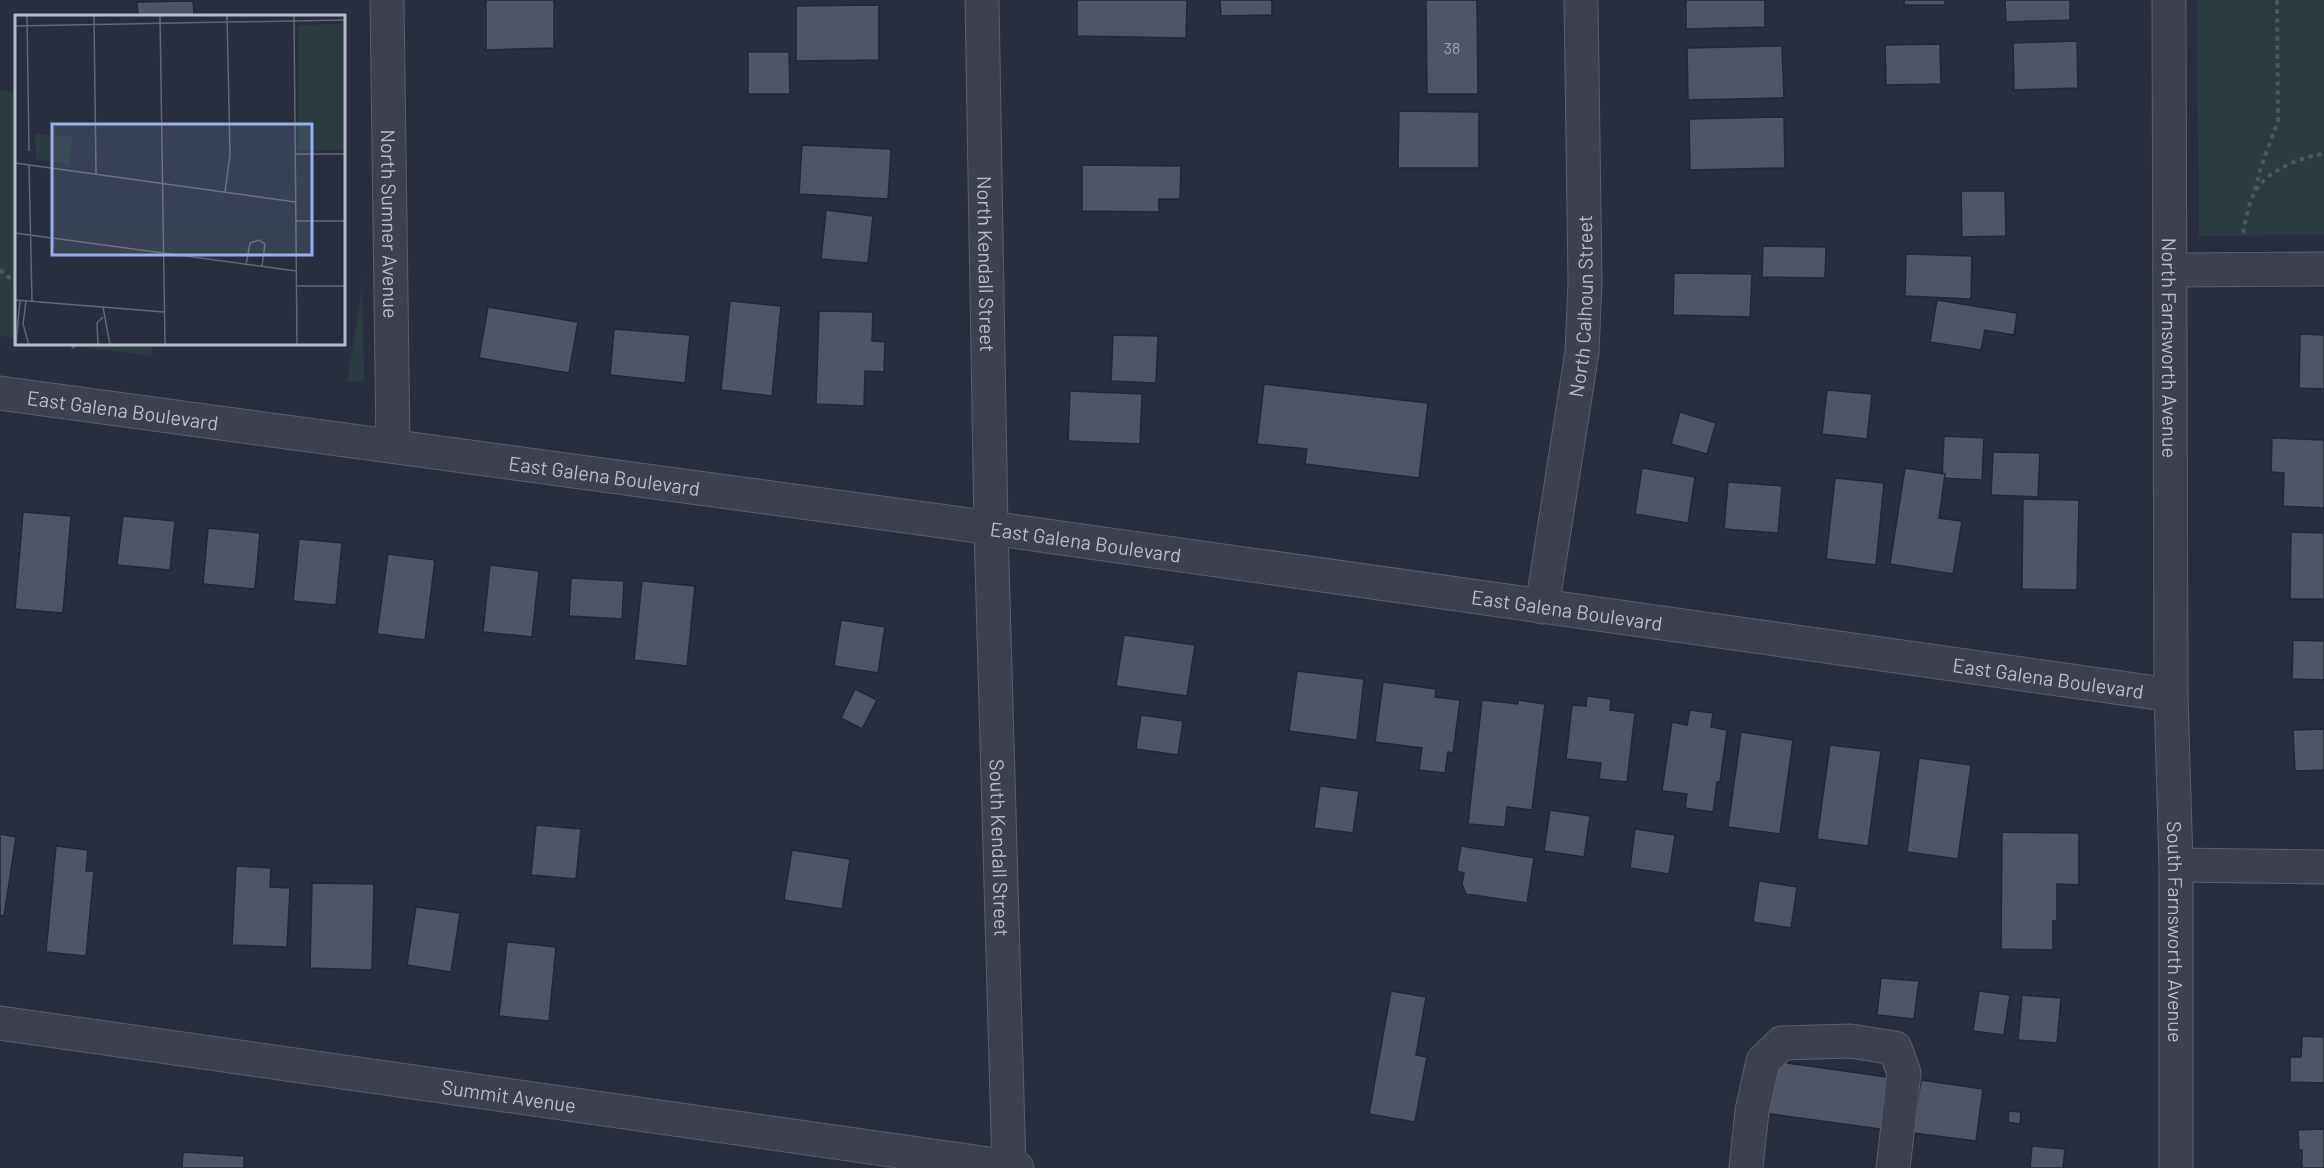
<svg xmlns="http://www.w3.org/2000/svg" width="2324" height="1168" font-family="Barlow,sans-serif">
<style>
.green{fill:#2b3b3f}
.building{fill:#4f5565;stroke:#232734;stroke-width:1.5}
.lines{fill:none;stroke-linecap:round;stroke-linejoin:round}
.minor-casing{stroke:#5a5e6b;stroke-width:35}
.path{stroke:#4a585d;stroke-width:4;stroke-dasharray:4.5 4.5;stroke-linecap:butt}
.minor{stroke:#3c414d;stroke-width:33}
.labels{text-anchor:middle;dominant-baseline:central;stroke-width:6;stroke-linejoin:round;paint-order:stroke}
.number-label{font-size:16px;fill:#9ea2af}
.street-label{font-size:20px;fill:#b8bcc8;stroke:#212532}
.inset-road{fill:none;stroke:#626775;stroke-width:1.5}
.view{fill:#99aeec;fill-opacity:0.15;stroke:#99aeec;stroke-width:3}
.inset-edge{fill:none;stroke:#b8bcc8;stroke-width:3}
</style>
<rect width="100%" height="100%" fill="#282e3d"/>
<g class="green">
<polygon points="2197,0 2324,0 2324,235 2199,236"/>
<polygon points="0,90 16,92 16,338 0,336"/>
<polygon points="362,273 364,368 364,382 347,381 361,297"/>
<polygon points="58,344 153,344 152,356"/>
</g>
<g class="building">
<polygon points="486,0 554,0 554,48 486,50"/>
<polygon points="1077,0 1187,0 1186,38 1077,36"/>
<polygon points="1220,0 1272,0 1272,15 1221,16"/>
<polygon points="1426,0 1477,0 1478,94 1427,94"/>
<polygon points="1686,0 1765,0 1765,27 1686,29"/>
<rect x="1904" y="0" width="41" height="5"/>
<polygon points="2005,0 2070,0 2070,20 2006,22"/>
<polygon points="193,1 194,16 138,16 137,2"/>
<polygon points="879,5 879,60 796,61 796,6"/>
<polygon points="2077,41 2078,88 2014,90 2013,43"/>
<polygon points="1940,44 1941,84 1886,85 1885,45"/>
<polygon points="1782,46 1784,98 1688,100 1687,48"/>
<polygon points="748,52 789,52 790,94 748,94"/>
<polygon points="1399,111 1479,112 1479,168 1398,168"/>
<polygon points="1784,117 1785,168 1690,170 1689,119"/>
<polygon points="802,145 891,149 888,199 799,194"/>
<polygon points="1082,165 1181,166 1180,199 1159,199 1159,212 1082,211"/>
<polygon points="1961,191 2005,191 2006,236 1962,237"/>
<polygon points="826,210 873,216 868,263 821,259"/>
<polygon points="1763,246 1826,247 1825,278 1762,277"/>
<polygon points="1906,254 1972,256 1971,299 1905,296"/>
<polygon points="1674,273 1752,274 1750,317 1673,315"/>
<polygon points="1937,300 2017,313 2014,335 1985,330 1981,350 1930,342"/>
<polygon points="730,301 781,306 772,396 721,390"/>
<polygon points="488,307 578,322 569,373 479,358"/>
<polygon points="819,311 873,312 872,341 885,342 884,372 865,371 864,406 816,404"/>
<polygon points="614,329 690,335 685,383 610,375"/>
<polygon points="2300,334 2324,335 2324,389 2299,388"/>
<polygon points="1113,335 1158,336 1156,383 1111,381"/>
<polygon points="1264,384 1428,403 1419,478 1305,464 1307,449 1257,444"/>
<polygon points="1827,390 1872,394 1867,439 1822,434"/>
<polygon points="1070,391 1142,394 1140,444 1068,441"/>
<polygon points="1680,412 1716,423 1707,454 1671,444"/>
<polygon points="1944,436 1984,438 1982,480 1942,478"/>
<polygon points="2272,438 2324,440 2324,508 2283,506 2284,473 2271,472"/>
<polygon points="1993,452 2040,453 2038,497 1991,495"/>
<polygon points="1642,468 1695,477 1688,523 1635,514"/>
<polygon points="1905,468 1945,474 1939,518 1962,521 1953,574 1890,564"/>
<polygon points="1835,478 1884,483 1876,565 1826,559"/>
<polygon points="1728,482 1782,486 1778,533 1724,529"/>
<polygon points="2023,499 2079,500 2077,590 2022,589"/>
<polygon points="23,512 71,516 63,613 15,609"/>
<polygon points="123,516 175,521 170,570 117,565"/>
<polygon points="208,528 260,533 255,589 203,584"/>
<polygon points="2291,532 2324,533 2324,599 2290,599"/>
<polygon points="299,539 342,543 336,605 293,601"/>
<polygon points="388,554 435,560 425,640 377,634"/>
<polygon points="490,565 539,571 532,637 483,632"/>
<polygon points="571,578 624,581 622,619 569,616"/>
<polygon points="642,581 695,586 687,666 634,660"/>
<polygon points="841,620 885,627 878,673 834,666"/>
<polygon points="1124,635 1195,645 1187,696 1116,686"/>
<polygon points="2293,640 2324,641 2324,680 2292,679"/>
<polygon points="1297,671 1364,679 1357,740 1289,731"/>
<polygon points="1383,682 1436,689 1435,697 1460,700 1453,753 1448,752 1445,773 1419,770 1422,748 1375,742"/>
<polygon points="855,689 877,700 862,729 841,718"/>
<polygon points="1587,696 1611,699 1610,710 1635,713 1627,782 1599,779 1601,763 1566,759 1572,705 1586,706"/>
<polygon points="1482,700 1518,704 1518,700 1545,704 1532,810 1507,807 1505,827 1468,824"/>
<polygon points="1690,710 1713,713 1711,727 1727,730 1720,782 1717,782 1713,812 1685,808 1687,794 1662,791 1672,722 1687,725"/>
<polygon points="1141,715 1183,721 1178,755 1136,749"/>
<polygon points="2324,729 2324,770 2295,771 2293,730"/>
<polygon points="1741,732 1793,740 1780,834 1728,827"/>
<polygon points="1830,745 1881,751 1868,846 1817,839"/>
<polygon points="1919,758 1971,765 1958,859 1907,852"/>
<polygon points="1320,786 1359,791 1353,833 1314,828"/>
<polygon points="1550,810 1590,816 1584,857 1544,851"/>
<polygon points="536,825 581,829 576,879 531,875"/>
<polygon points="1635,829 1675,835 1669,874 1630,868"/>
<polygon points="2002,832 2079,833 2079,885 2057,884 2057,921 2053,921 2053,950 2001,949"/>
<polygon points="0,834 16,837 4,916 0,915"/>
<polygon points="56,846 88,850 86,871 94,871 86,956 46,952"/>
<polygon points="1461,846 1534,858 1527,903 1466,894 1462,884 1464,873 1457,871"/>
<polygon points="792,850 850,859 842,909 784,900"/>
<polygon points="236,866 271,868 270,887 290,888 287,947 232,945"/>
<polygon points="1759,881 1797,887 1791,928 1753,922"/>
<polygon points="312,883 374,884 372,970 310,968"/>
<polygon points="416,907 460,913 451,972 407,965"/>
<polygon points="507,942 556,947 549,1021 499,1016"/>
<polygon points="1881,978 1919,981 1914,1019 1877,1015"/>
<polygon points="1391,991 1426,997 1416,1055 1427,1057 1415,1122 1369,1114"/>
<polygon points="1979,991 2010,995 2004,1035 1973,1031"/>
<polygon points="2022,995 2061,998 2057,1043 2018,1040"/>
<polygon points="2302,1036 2324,1037 2324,1083 2290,1082 2290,1057 2301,1057"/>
<polygon points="1772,1061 1894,1078 1887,1130 1764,1113"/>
<polygon points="1921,1080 1983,1089 1976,1141 1913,1133"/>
<polygon points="2009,1111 2021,1112 2020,1124 2008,1122"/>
<polygon points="2324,1129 2324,1168 2302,1168 2302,1150 2299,1150 2298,1130"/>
<polygon points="2032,1146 2065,1149 2063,1168 2030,1168"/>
<polygon points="183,1152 244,1156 244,1168 182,1168"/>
</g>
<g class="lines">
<defs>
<g id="minor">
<path id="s1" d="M387 0 393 445"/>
<path id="s2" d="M982 0 991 528 1009 1168"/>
<path id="s3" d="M2169 0 2171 695 2176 865V1168"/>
<polyline points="2170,270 2324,269"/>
<path id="s4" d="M0 393 941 521 2171 695"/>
<path id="s5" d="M1542 607 1582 352 1585 282 1581 0"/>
<polyline points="2176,865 2324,867"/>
<path id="s6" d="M0 1023 1017 1168"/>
<polyline points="1746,1168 1752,1111 1763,1061 1782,1043 1850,1041 1895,1048 1904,1073 1893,1168"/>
</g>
</defs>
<use href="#minor" class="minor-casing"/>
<g class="path">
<polyline points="2255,190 2261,167 2278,121 2277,0"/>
<path d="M2243 233C2246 220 2248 205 2255 192 2266 171 2302 156 2324 154"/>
<polyline points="0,270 16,283"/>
<polyline points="73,344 74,350"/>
</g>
<use href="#minor" class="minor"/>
</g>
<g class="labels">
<g class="number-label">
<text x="1452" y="47">38</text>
</g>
<g class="street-label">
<text stroke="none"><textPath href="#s1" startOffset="224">North Sumner Avenue</textPath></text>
<text stroke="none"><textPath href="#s2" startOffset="264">North Kendall Street</textPath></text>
<text stroke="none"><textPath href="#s5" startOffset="304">North Calhoun Street</textPath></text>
<text stroke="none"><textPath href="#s3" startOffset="348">North Farnsworth Avenue</textPath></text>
<text stroke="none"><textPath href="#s4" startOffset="124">East Galena Boulevard</textPath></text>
<text stroke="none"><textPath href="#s4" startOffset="610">East Galena Boulevard</textPath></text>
<text stroke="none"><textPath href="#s4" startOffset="1096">East Galena Boulevard</textPath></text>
<text stroke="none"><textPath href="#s4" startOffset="1582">East Galena Boulevard</textPath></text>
<text stroke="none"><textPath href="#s4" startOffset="2068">East Galena Boulevard</textPath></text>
<text stroke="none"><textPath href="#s2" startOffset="848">South Kendall Street</textPath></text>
<text stroke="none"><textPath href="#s3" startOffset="932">South Farnsworth Avenue</textPath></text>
<text stroke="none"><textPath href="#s6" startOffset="514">Summit Avenue</textPath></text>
</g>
</g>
<g transform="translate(15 15)">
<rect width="330" height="330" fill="#282e3d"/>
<path d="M330 9V135H283V10ZM20 119 58 122 54 149 21 144Z" fill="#2b3b3f"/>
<path class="inset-road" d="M12 0 14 136M79 0 81 159M145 0 150 330M279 0 282 330M0 11 330 5M280 139H330M0 148 280 187M14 150 17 286M210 177 215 140 212 0M281 206H330M0 218 281 256M231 250 235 228 244 225 250 229 247 252M281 271H330M0 285 149 297M11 286 8 309 14 330M88 292 95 330M1 330 5 285M83 330 82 308 88 302"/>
<path class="view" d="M37 109H297V240H37Z"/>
<rect width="330" height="330" class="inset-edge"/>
</g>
</svg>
